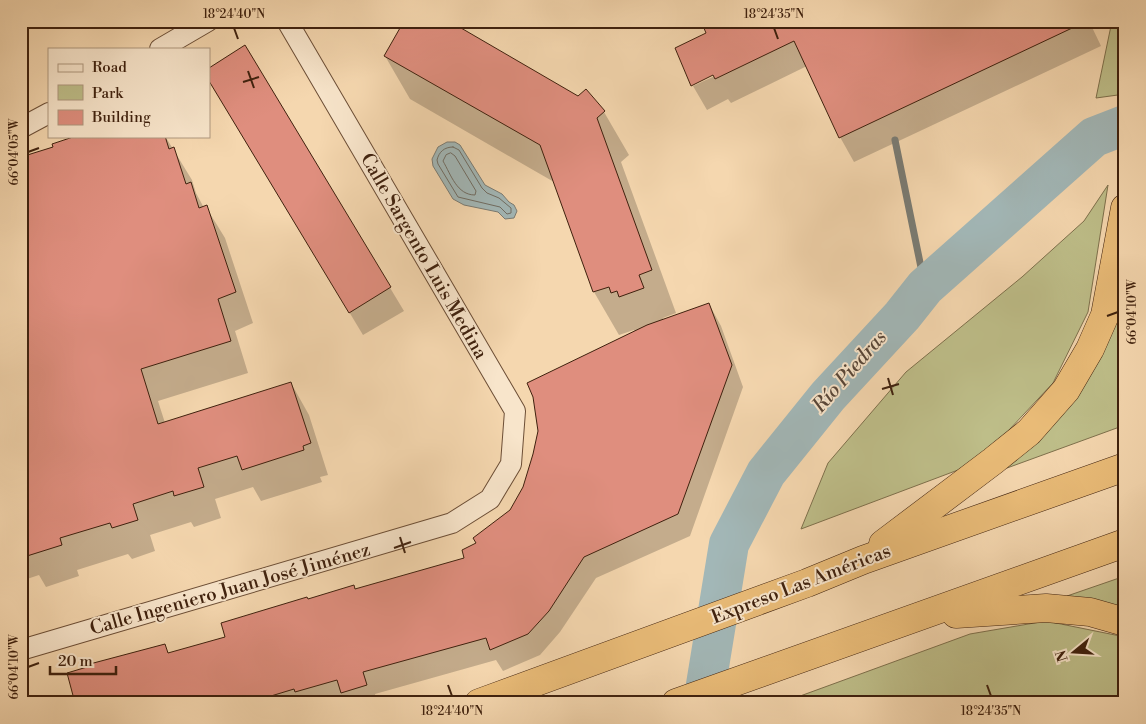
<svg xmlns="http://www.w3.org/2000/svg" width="1146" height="724" font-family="'Libre Bodoni',serif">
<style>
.green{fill:#bebe89;stroke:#7e704c}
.water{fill:#a2b7b7;stroke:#7a7b73}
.shadow{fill:#0003}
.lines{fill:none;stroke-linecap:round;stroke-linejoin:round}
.shore{stroke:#706c62;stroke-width:1}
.stream{stroke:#7a7b73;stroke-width:7}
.river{stroke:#a2b7b7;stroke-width:40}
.building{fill:#df8e7e;stroke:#3f210e}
.minor-casing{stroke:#6c4e36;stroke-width:22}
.motorway-casing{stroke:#3f210e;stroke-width:29}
.minor{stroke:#f8e5cb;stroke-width:20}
.motorway{stroke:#eabc78;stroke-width:28}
.ticks{fill:none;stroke:#3f210e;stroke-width:2}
.labels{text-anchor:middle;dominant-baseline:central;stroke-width:4;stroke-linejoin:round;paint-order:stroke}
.street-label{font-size:19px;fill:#3f210e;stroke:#f8e5cb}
.water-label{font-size:20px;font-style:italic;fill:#584638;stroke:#f8e5cb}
.neatline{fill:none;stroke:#3f210e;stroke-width:2}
.ticks-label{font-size:12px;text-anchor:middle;fill:#3f210e}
</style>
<rect width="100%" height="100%" fill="#f5d7af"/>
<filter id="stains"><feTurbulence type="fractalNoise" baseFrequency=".004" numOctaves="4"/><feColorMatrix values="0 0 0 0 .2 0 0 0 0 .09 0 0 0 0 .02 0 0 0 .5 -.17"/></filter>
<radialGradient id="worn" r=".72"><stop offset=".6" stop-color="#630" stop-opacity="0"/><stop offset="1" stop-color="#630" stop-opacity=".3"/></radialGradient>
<g class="green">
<polygon points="1112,21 1125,21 1125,94 1096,98"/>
<polygon points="1108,185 1088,312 1053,383 994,446 958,470 801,529 828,463 906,372 1022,277 1084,221"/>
<polygon points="1125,267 1125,425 1007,468 1003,464 1043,432"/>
<polygon points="1125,576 1125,611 1067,596"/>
<polygon points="1046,621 1125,637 1125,703 781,703 970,634"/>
</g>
<polygon class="water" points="447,142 455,142 460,145 485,185 502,194 509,202 514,205 517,211 514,218 505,219 498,212 464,205 453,199 433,166 432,159 438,147"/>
<g class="shadow">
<polygon points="703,21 1093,21 1090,23 1101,46 854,162 840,137 807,66 731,103 728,99 707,110 693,86 719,74 718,71 693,83 693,86 676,48 708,33"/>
<polygon points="245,47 404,311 363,335 209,79 209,69"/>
<polygon points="385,56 579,97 586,91 604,112 629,155 621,162 676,313 663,318 664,321 709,304 721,326 743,387 690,536 596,578 560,632 540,655 503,671 496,660 375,694 377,703 348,703 347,701 342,703 77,703 164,645 169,654 227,637 308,600 355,590 466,558 478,544 511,511 635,332 634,330 619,335 594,292 554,182 410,99"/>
<polygon points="165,136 192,180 196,193 204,208 206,207 225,238 253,323 235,331 248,373 158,401 165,423 291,383 309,415 328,475 320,477 322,482 261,501 253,487 215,499 221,518 194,527 191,522 150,535 155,551 132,559 128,554 77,570 79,576 46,587 39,575 21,581 21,159"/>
<polygon points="21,696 25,703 21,703"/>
</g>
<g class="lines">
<g class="shore">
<path d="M453 147 459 150 482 188 487 193 499 198 511 208V213L507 214 500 207 458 197 438 164 437 160C439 152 444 147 453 147Z"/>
<path d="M451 153 455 156 476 191 475 195C457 195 451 175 443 161L446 155Z"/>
</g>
<polyline class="stream" points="895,140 925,287"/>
<polyline class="river" points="703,703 729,544 766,473 828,396 902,316 925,287 1094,137 1125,125"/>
</g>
<g class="building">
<polygon points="404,21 449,21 578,96 586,89 605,111 597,118 652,270 639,275 644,288 619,297 617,291 611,293 609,287 593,292 540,145 384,56"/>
<polygon points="701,21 1087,21 839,138 794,41 715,79 713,75 691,86 675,48 706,33"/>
<polygon points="245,45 391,287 349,313 209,81 209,68"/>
<polygon points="76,136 165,136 169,149 174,147 186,184 191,182 199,208 207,205 236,292 218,299 231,341 141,369 158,424 291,382 311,443 303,446 304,450 242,470 237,456 198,468 204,487 174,496 173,491 133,504 138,520 112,528 110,523 60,538 62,545 27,556 21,539 21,157 53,147 52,144"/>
<polygon points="709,303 732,365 678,514 584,557 549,611 528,634 490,650 486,638 363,672 367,685 341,693 337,680 295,692 294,689 248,703 75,703 67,673 87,667 86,665 165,644 168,653 225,637 221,623 307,597 308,599 354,585 355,589 464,558 462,550 476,543 473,538 510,510 523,487 533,454 538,431 533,397 527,383 647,325"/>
</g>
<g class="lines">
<defs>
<g id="minor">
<polyline points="160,49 208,21"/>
<polyline points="21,128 49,113"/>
<polyline points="21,650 452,523 490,499 511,464 515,411 287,21"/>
</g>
<g id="motorway">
<polyline points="883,544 993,461 1029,432 1066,390 1090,349 1105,315 1125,208"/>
<polyline points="956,614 1046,608 1090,612 1125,622"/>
<polyline points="479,703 807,583 863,560 1125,467"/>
<polyline points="676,703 1125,543"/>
</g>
</defs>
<use href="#minor" class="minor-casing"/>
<use href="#motorway" class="motorway-casing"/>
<use href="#minor" class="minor"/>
<use href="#motorway" class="motorway"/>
</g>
<path class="ticks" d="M234 28 238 39M774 28 778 39M248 71 254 88M243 82 259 77M28 152 39 148M1107 316 1118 312M888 378 893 395M882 389 899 384M400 537 405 553M394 548 411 542M28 667 39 663M448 685 452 696M987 685 991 696"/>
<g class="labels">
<g class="street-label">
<text transform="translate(424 256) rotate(60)">Calle Sargento Luis Medina</text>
<text transform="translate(801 584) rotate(-21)">Expreso Las Américas</text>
<text transform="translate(230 589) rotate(-16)">Calle Ingeniero Juan José Jiménez</text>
</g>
<g class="water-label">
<text transform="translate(850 372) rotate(-49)">Río Piedras</text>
</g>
</g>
<rect width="1146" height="724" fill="none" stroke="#f5d7af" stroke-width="55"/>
<rect x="48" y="48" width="162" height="90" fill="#f8e5cb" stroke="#ae977f"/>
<rect x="58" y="64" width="25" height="8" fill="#f8e5cb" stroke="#ae977f"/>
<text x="92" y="72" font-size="15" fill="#3f210e">Road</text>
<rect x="58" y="85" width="25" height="15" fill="#bebe89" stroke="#ae977f"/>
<text x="92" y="98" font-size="15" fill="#3f210e">Park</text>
<rect x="58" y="110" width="25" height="15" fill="#df8e7e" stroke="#ae977f"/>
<text x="92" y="122" font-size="15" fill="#3f210e">Building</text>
<g transform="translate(1074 652) rotate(252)" stroke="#f8e5cb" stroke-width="4" paint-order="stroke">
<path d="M0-4L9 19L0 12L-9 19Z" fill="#3f210e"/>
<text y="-8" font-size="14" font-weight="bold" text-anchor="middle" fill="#3f210e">N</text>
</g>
<path d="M50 666v8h66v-8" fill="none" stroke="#3f210e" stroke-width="2.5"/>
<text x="58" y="666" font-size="15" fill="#3f210e" stroke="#f8e5cb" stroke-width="4" paint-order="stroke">20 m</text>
<rect x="28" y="28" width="1090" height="668" class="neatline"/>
<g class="ticks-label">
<text x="234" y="18">18°24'40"N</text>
<text x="774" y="18">18°24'35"N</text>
<text transform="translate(14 152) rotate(-90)" y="4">66°04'05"W</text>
<text transform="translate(1132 312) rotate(-90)" y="4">66°04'10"W</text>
<text transform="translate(14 667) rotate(-90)" y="4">66°04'10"W</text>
<text x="452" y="715">18°24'40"N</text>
<text x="991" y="715">18°24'35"N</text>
</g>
<rect width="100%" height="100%" filter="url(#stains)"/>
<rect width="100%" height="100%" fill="url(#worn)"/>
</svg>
